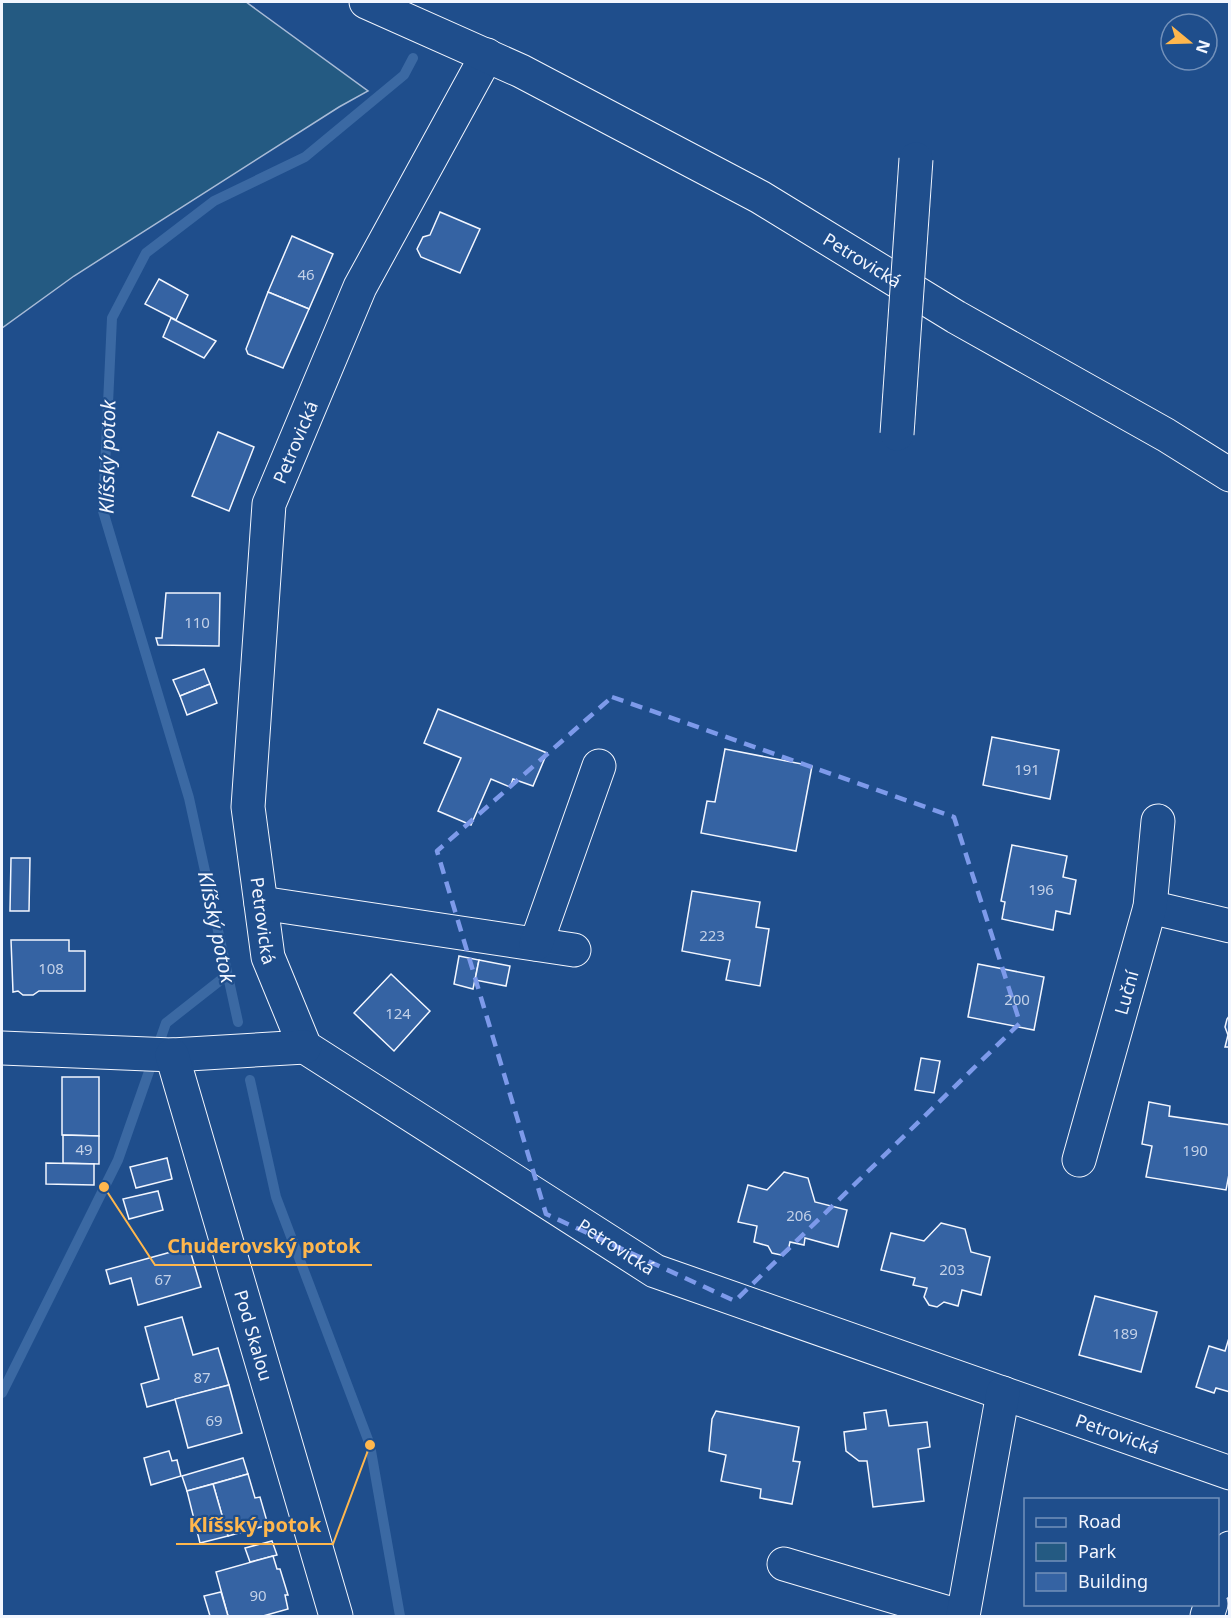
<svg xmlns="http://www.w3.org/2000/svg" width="1231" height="1618" font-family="'Noto Sans',sans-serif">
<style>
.green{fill:#245a82;stroke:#a8bbd7;stroke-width:1.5}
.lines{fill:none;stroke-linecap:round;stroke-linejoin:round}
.stream{stroke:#3b69a3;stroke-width:10}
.building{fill:#3563a3;stroke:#f2f6ff;stroke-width:1.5}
.minor-casing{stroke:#f2f6ff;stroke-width:35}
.major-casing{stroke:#f2f6ff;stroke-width:35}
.minor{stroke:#1f4e8c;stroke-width:33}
.major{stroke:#1f4e8c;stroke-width:33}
.minor-bridge-casing{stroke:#f2f6ff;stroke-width:35;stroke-linecap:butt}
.minor-bridge{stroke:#1f4e8c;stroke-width:33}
.marked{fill:none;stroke:#7d9aea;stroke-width:4.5;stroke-dasharray:12 8;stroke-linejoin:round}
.labels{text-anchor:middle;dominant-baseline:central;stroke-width:4.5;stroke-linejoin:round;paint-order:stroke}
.number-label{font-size:15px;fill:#c3d1e8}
.street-label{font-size:18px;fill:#f2f6ff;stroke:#1f4e8c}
.water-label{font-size:20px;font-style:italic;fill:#f2f6ff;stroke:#1f4e8c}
.leader{fill:none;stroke:#ffb74d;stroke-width:2}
.callout-dot{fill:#ffb74d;stroke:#1f4e8c;stroke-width:2}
.callout-label{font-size:20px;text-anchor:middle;font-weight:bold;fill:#ffb74d;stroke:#1f4e8c;stroke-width:4.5;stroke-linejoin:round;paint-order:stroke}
</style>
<rect width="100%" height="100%" fill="#1f4e8c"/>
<polygon class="green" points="2,2 246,2 368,91 339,107 74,276 2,328"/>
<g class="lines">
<g class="stream">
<polyline points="238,1022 189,798 103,511 112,318 146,253 214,201 305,157 404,75 413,58"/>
<polyline points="250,1080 276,1197 370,1445 400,1616"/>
<polyline points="2,1393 118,1160 166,1023 227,975"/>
</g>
</g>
<g class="building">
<polygon points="440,212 480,229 460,273 421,257 417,249 423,237 430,235"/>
<polygon points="292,236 333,254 309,309 268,292"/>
<polygon points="159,279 188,295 176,320 145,304"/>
<polygon points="268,292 309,309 283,368 248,354 246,349"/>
<polygon points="171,318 216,341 204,358 163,337"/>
<polygon points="218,432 254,447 229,511 192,496"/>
<polygon points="166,593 220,593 219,646 158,645 156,638 162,638"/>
<polygon points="204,669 210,684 180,696 173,680"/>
<polygon points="210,684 217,703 187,715 180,696"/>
<polygon points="438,709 547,753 533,786 513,779 510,787 491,779 471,825 438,811 461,758 424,743"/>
<polygon points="992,737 1059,750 1050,799 983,785"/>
<polygon points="725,749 812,766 796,851 701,833 707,801 715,802"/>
<polygon points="1012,845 1067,856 1063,877 1076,880 1070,914 1056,911 1053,930 1002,919 1005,902 1001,901"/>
<polygon points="11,858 30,858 29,911 10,911"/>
<polygon points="692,891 760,902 756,927 769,929 760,986 726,980 730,960 682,951"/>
<polygon points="11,940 69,940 69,951 85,951 85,991 39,991 33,995 23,995 18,991 13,992"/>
<polygon points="459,956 479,960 473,989 454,984"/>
<polygon points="479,960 510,966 506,986 475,980"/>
<polygon points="978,964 1044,977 1034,1030 968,1017"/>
<polygon points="391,974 430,1011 394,1051 354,1013"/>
<polygon points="1230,1015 1230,1047 1225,1047 1228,1035 1225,1027 1227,1019"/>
<polygon points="921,1058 940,1061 934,1093 915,1090"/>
<polygon points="62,1077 99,1077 99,1136 62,1135"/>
<polygon points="1149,1102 1170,1106 1169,1116 1230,1125 1230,1169 1226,1190 1146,1177 1152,1146 1142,1144"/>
<polygon points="63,1135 99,1136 99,1164 63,1163"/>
<polygon points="167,1158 172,1179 136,1188 130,1167"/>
<polygon points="46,1163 94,1164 94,1185 46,1184"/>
<polygon points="784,1172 808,1178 815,1202 847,1210 838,1247 805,1238 804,1245 790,1242 788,1251 781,1255 772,1253 768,1246 754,1242 757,1226 738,1222 748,1185 767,1190"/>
<polygon points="158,1191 163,1210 129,1219 123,1199"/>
<polygon points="941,1223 965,1229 971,1252 990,1257 981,1295 962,1290 958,1306 944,1302 937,1307 929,1305 924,1297 927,1288 913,1285 915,1278 881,1270 891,1233 924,1241"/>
<polygon points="189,1247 201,1287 138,1305 131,1278 110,1284 106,1270"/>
<polygon points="1095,1296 1157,1312 1141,1372 1079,1355"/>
<polygon points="182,1317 193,1355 218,1348 229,1385 147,1407 141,1384 159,1379 145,1327"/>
<polygon points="1229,1338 1230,1392 1216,1388 1214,1393 1196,1387 1209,1346 1225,1351"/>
<polygon points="229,1385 242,1433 188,1448 175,1399"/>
<polygon points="886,1410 889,1426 927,1422 930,1447 918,1449 924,1501 873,1507 867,1461 859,1461 846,1451 844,1432 866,1429 864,1413"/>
<polygon points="716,1411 799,1427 793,1461 800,1462 792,1504 760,1498 761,1489 721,1481 726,1455 709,1451 712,1419"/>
<polygon points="169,1451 172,1461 177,1460 181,1476 151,1485 144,1458"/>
<polygon points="243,1458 248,1474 187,1491 182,1476"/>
<polygon points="248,1474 255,1498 260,1497 268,1525 228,1536 213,1484"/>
<polygon points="213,1484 228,1536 200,1543 187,1491"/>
<polygon points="272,1541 277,1555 250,1562 245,1548"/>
<polygon points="273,1556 277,1569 280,1569 288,1595 285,1595 288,1609 263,1616 228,1616 216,1572"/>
<polygon points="221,1592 228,1616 210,1616 204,1596"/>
</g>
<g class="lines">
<defs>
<g id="minor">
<path id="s1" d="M487 55 360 287 269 504 248 807 268 957 305 1047 655 1271 1230 1473"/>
<polyline points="261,903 574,950"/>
<polyline points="1150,907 1230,926"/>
<polyline points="536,944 599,766"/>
<polyline points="2,1048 172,1055 305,1047"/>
<path id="s2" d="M172 1055 336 1616"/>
<path id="s3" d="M1079 1160 1150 907 1158 821"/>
<polyline points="784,1564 959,1616"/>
<polyline points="1218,1584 1230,1548"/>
<polyline points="963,1616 1003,1393"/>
<polyline points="1207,1616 1211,1604"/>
</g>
<g id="major">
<path id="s4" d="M366 2 521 71 760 197 956 317 1166 435 1230 475"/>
</g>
</defs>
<use href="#minor" class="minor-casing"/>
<use href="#major" class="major-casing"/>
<use href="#minor" class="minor"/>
<use href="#major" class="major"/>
<defs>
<polyline id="minor-bridge" points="897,434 916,159"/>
</defs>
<use href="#minor-bridge" class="minor-bridge-casing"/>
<use href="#minor-bridge" class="minor-bridge"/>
</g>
<path class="marked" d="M612 697 954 817 1020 1023 735 1301 546 1214 437 851Z"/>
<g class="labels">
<g class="number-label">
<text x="306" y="274">46</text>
<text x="197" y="622">110</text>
<text x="1027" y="769">191</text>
<text x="1041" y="889">196</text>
<text x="712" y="935">223</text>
<text x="51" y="968">108</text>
<text x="1017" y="999">200</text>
<text x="398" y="1013">124</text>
<text x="84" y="1149">49</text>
<text x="1195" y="1150">190</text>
<text x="799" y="1215">206</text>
<text x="952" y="1269">203</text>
<text x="163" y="1279">67</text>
<text x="1125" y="1333">189</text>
<text x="202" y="1377">87</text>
<text x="214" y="1420">69</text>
<text x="258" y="1595">90</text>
</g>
<g class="street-label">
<text stroke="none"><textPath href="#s4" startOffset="560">Petrovická</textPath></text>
<text transform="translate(295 442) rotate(-67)">Petrovická</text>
<text stroke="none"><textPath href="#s1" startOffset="918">Petrovická</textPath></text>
<text stroke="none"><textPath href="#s3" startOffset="174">Luční</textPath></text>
<text stroke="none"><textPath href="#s1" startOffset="1422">Petrovická</textPath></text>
<text stroke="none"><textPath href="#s2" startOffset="292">Pod Skalou</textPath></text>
<text stroke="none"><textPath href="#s1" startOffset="1958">Petrovická</textPath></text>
</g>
<g class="water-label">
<text transform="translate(107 457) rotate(-89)">Klíšský potok</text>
<text transform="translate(217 927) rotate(78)">Klíšský potok</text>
</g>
</g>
<path class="leader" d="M104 1187L155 1265H372M370 1445L333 1544H176"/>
<g class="callout-dot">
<circle cx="104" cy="1187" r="6"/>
<circle cx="370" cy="1445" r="6"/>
</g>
<g class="callout-label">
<text x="264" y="1253">Chuderovský potok</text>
<text x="255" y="1532">Klíšský potok</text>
</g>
<rect width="1231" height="1618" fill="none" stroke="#f2f6ff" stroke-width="6"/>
<rect x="1024" y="1498" width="195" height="108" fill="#1f4e8c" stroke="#7391ba" stroke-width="1.5"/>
<rect x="1036" y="1518" width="30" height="9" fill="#1f4e8c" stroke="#7391ba" stroke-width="1.5"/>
<text x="1078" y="1528" font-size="18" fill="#f2f6ff">Road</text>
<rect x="1036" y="1543" width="30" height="18" fill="#245a82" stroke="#7391ba" stroke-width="1.5"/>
<text x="1078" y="1558" font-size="18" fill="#f2f6ff">Park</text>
<rect x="1036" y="1573" width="30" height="18" fill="#3563a3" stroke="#7391ba" stroke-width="1.5"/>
<text x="1078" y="1588" font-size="18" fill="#f2f6ff">Building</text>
<g transform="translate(1189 42) rotate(109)"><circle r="28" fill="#1f4e8c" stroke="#7391ba" stroke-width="1.5"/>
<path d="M0-4.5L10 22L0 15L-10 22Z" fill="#ffb74d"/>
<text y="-9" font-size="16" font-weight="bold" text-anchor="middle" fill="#f2f6ff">N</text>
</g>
</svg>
